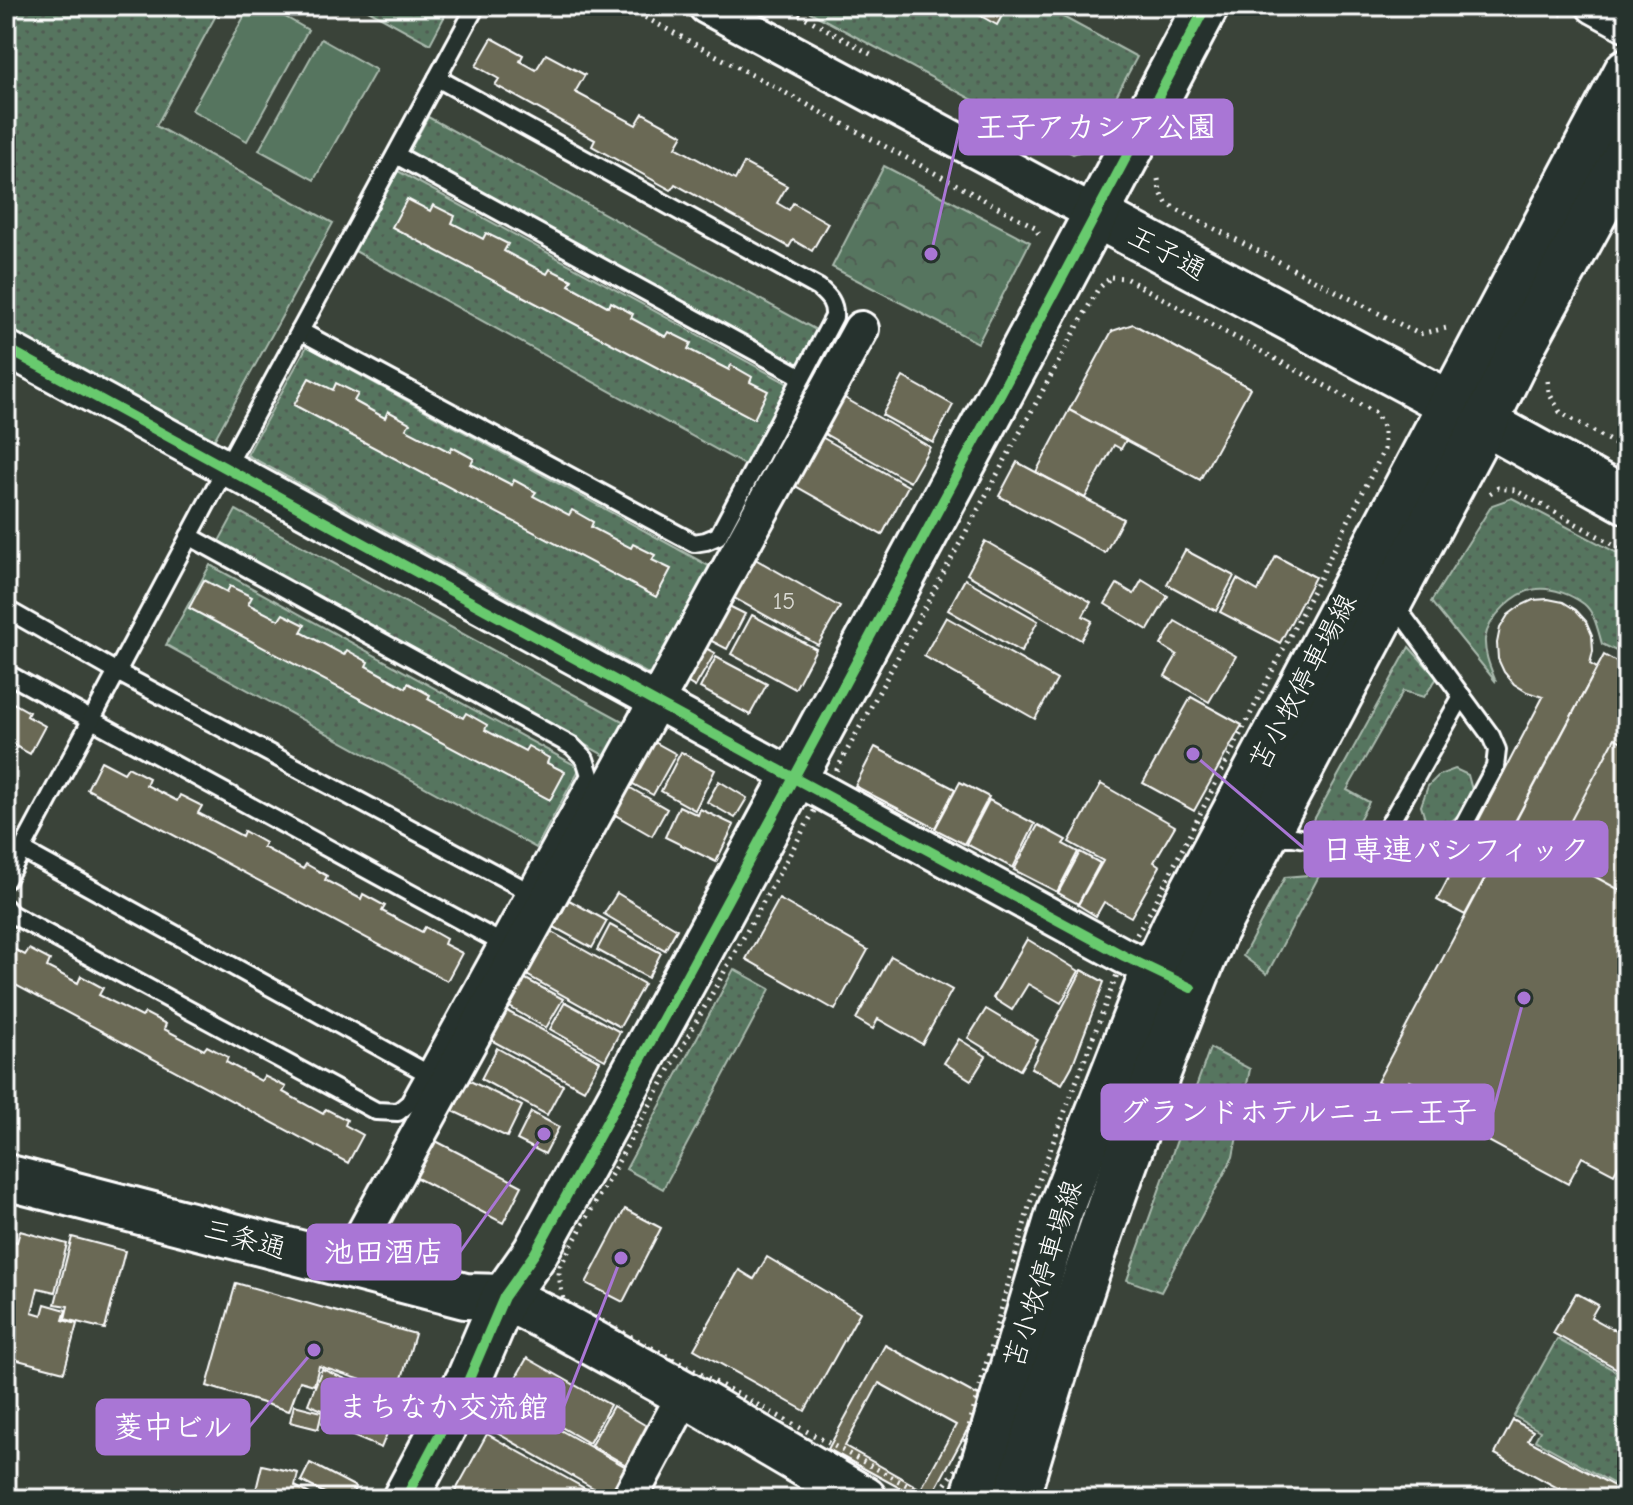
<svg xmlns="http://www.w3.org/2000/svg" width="1633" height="1505" font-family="'Comic Neue','Klee One',sans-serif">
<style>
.grass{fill:url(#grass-dots);stroke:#aabaae;stroke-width:2}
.forest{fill:url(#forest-crowns);stroke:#aabaae;stroke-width:2}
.pitch{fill:#56755e;stroke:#aabaae;stroke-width:2}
.building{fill:#6a6954;stroke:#fff;stroke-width:2;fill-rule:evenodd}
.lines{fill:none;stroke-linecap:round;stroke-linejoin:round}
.lane-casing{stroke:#fff;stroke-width:22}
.street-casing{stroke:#fff;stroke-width:40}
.secondary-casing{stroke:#fff;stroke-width:50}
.primary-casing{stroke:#fff;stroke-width:50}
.path{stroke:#fff;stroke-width:5;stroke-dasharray:2 6;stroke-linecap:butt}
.lane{stroke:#26332d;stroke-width:16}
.street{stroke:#26332d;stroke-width:34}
.secondary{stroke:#26332d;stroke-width:44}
.primary{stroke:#26332d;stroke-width:44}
.cycleway-casing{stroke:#26332d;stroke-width:15}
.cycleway{stroke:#67ca6e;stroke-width:10}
.labels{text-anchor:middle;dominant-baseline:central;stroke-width:6;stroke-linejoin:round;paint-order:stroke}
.number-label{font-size:24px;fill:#dadad4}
.street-label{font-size:28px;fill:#fff;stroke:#26332d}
.leader{fill:none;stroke:#a976d5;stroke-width:3}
.callout-dot{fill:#a976d5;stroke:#26332d;stroke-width:3}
.callout{fill:#a976d5;stroke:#a976d5;stroke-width:3}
.callout-label{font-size:30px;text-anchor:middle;font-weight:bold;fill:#fff}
</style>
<defs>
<pattern id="grass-dots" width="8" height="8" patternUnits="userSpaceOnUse" patternTransform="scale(2)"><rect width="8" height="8" fill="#56755e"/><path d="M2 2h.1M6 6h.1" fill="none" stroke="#505c53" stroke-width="1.8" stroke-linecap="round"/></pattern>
<pattern id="forest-crowns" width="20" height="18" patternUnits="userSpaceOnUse" patternTransform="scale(2)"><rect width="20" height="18" fill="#56755e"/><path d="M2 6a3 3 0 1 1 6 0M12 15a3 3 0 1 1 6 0" fill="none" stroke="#505c53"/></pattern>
</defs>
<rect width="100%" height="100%" fill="#3a4339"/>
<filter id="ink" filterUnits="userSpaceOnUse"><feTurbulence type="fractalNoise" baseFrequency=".0125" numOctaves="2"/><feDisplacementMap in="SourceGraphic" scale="16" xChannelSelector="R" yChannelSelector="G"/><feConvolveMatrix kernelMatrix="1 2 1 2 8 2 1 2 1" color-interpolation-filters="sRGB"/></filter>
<g filter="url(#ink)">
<g class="grass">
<polygon points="6,6 221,6 156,126 333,223 212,444 6,332"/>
<polygon points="361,6 450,6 430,44"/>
<polygon points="799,6 1043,6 1137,57 1088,149 1073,154"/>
<polygon points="428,117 818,331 799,366 409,152"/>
<polygon points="398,171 792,386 748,467 355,251"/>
<polygon points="307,346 720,572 661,681 247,455"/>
<path d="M1512 498 1627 558V634L1618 652 1602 644C1598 631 1595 613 1584 604 1572 595 1552 587 1537 589 1515 591 1488 618 1485 639 1484 654 1491 669 1496 682L1431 602 1492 505Z"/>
<polygon points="236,510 628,724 609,758 218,543"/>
<polygon points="210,565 580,768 536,848 166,645"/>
<polygon points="1409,647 1437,678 1424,697 1403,691 1347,790 1369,802 1354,829 1311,825"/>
<polygon points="1455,769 1468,775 1472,790 1464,809 1451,822 1439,825 1425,819 1421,806 1428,786 1439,775"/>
<polygon points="1320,874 1267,974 1243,956 1285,877"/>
<polygon points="734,969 770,989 663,1189 626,1169"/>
<polygon points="1210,1048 1250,1069 1233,1157 1161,1292 1127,1280"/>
<polygon points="1557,1339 1627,1377 1627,1491 1535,1440 1540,1431 1514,1416"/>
</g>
<polygon class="forest" points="884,166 1030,242 978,343 832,267"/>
<g class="pitch">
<polygon points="250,6 266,6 308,30 247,141 192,110"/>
<polygon points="321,39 376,70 314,180 259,150"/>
</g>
<g class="building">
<polygon points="963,6 1005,6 1007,7 997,25"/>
<polygon points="492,38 523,55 520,61 536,70 546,54 585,75 575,92 636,125 643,113 683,135 676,147 735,180 744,163 787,186 777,203 789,210 793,203 828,223 812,251 793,240 789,247 675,184 671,190 592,146 595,140 495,85 499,79 476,66"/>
<polygon points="407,199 430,211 433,205 455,216 452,223 483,239 486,233 508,244 504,251 547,274 550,269 572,280 569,285 609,307 611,302 633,314 631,318 666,337 669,332 691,343 688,349 729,370 731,365 752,377 750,382 768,391 754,419 392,227"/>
<polygon points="1133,324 1250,388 1200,480 1069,410 1112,331"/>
<polygon points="903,377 953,405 933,443 882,415"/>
<polygon points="309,378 333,390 336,383 358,394 354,401 385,418 388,411 410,423 406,429 450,452 452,447 474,459 471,464 512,485 514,480 536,492 533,496 569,515 572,510 593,522 591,527 631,548 633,544 655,555 652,560 671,569 656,597 294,405"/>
<polygon points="836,393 930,447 910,482 816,429"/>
<polygon points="1069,410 1126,440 1121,449 1114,445 1085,498 1036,472"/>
<polygon points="818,435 908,486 882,535 792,484"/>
<polygon points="1017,462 1123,519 1105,553 999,496"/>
<polygon points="985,541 1091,602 1083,616 1092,621 1081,640 967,574"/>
<polygon points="1185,550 1234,576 1216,611 1167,584"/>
<polygon points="750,556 840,607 818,645 729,595"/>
<polygon points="1276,556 1315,577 1280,643 1220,612 1237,579 1258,591"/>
<polygon points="965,579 1038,621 1021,652 948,610"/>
<polygon points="204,580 227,592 230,586 252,597 248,604 279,620 283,614 305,625 301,632 344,655 347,650 368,662 366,666 406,688 408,683 430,695 428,699 463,718 466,713 487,725 485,730 525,751 528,746 549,758 547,763 565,772 550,800 189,608"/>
<polygon points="1142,580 1168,596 1148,630 1105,604 1117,584 1134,594"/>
<polygon points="1548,599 1563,602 1576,610 1586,621 1592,635 1593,651 1590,664 1597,668 1465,915 1437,900 1543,697 1527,692 1514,684 1504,672 1498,659 1497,643 1500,628 1508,615 1520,606 1533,600"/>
<polygon points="719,601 745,614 727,649 700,635"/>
<polygon points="752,615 816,649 795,689 731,654"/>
<polygon points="946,617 1057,680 1035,719 924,656"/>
<polygon points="1175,621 1236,656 1209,702 1165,676 1177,655 1161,645"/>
<polygon points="696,643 715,653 695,687 677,676"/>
<polygon points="1604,655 1627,668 1627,1149 1614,1174 1582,1157 1568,1184 1416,1102 1423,1088 1410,1081 1402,1095 1377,1082"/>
<polygon points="716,657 767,684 750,715 700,688"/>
<polygon points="1191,697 1242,725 1194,811 1143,783"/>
<polygon points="8,700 29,712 27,716 45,726 30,754 6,741 6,704"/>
<polygon points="1615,738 1627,745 1627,894 1553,854"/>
<polygon points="649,739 676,754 653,795 626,780"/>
<polygon points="875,747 955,789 935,828 855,786"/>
<polygon points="681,752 715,770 695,810 661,791"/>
<polygon points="101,761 124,773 128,767 149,778 146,785 177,801 180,795 202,806 198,813 242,836 244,831 265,843 263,847 303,869 306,864 327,876 325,880 361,899 363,894 385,906 382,911 422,932 425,927 446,939 444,944 462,953 447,981 87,789"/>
<polygon points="719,781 747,798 735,818 707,802"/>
<polygon points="960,782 989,797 964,844 935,829"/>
<polygon points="1101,784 1175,826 1154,862 1160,866 1131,917 1104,902 1096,916 1078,905 1103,861 1069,842"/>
<polygon points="627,786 667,809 652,836 612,813"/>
<polygon points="989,800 1035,824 1013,868 966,844"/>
<polygon points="679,806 698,815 700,809 734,825 716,862 665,837"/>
<polygon points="1038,825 1066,840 1063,844 1078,852 1057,892 1014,870"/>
<polygon points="1080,852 1100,863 1078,904 1058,893"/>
<polygon points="617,893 677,929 665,950 604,914"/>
<polygon points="779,899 868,950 835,1010 746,959"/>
<polygon points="569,900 607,921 592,948 554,927"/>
<polygon points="610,925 661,953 648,978 597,950"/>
<polygon points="550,931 644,984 620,1027 525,974"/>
<polygon points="1027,939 1079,971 1061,1003 1028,984 1012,1010 993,998"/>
<polygon points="6,945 25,955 29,949 50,960 47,967 78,983 81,976 103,988 99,995 142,1017 145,1013 166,1024 164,1029 204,1050 207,1046 228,1057 226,1062 261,1081 264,1076 286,1087 283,1092 323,1114 326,1109 347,1120 345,1125 363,1135 348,1163 6,980"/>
<polygon points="891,956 952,990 922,1044 878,1019 873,1029 856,1019"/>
<polygon points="1082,970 1104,982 1072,1066 1062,1084 1031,1068"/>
<polygon points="522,977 563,999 546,1028 506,1005"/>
<polygon points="565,1002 620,1032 605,1060 550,1029"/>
<polygon points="986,1009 1038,1040 1020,1070 968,1038"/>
<polygon points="505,1010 600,1061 584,1090 489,1039"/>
<polygon points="959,1039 986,1056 971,1080 944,1063"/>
<polygon points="497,1048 563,1085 547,1115 481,1079"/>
<polygon points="468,1080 522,1106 507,1137 453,1111"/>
<polygon points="531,1112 559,1127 545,1154 517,1140"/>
<polygon points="432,1139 522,1186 503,1223 413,1176"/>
<polygon points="625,1209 661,1228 623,1302 586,1283"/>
<polygon points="20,1231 67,1244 55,1292 38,1288 32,1312 42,1315 45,1304 66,1310 63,1320 77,1324 64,1372 6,1357 6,1239 17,1242"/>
<polygon points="72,1237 125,1251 105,1329 65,1319 68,1306 55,1304"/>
<polygon points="767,1257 860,1312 805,1411 694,1349 739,1270 754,1279"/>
<polygon points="236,1283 415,1334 398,1392 319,1366 314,1385 300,1381 289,1411 207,1386"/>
<polygon points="1576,1293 1598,1305 1591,1317 1627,1337 1627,1374 1553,1333"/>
<path d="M885 1345 984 1399 930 1499H920L828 1449ZM879 1383 956 1425 921 1489 845 1446Z"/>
<polygon points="527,1358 610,1405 589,1443 506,1395"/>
<polygon points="322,1369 400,1402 381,1448 322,1423 327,1412 308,1404"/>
<polygon points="505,1399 626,1467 609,1497 488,1428"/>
<polygon points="294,1405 322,1412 318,1429 290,1422"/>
<polygon points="613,1406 650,1428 628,1466 591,1445"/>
<polygon points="1513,1420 1533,1431 1528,1440 1627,1493 1627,1499 1578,1499 1495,1454"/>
<polygon points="487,1434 604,1499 451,1499"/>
<polygon points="310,1463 356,1487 350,1499 336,1499 301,1481"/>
<polygon points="262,1465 298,1473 295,1486 319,1499 285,1499 286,1497 256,1490"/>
</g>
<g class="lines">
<defs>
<g id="lane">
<polyline points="396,155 802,377"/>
<path d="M300 331 694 543 706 541 718 536 834 317C835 303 829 297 819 288L437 78"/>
<polyline points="6,609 117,672 526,890"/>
<polyline points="6,673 498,941"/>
<polyline points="1271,837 1294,837 1429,860 1443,854 1453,845 1495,767 1497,750 1491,736 1406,620 1391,603"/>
<polyline points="22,850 425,1072"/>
<polyline points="1374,851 1462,696"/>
<polyline points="6,880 215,488 476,6"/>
<polyline points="6,908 11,914 376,1111 398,1112 409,1103 590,775 585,759 572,746 189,536"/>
</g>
<g id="street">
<polyline points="706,6 1096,215"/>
<polyline points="1594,6 1627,24"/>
<polyline points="6,348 1124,956 1174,979"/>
<polyline points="346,1266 861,329"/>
<polyline points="629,1499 685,1394"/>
</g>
<g id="secondary">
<polyline points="1096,215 1451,404 1627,501"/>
<polyline points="6,1177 465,1296 504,1297 553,1321 685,1394 864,1499"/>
<path d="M405 1499 469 1379 504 1297 535 1253C762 839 986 424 1206 6"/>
</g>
<g id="primary">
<polyline points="973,1499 1059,1213 1154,970 1179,917 1627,71"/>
<path d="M1016 1499C1073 1306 1137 1115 1215 930L1485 422 1524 343 1627 154"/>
</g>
</defs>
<use href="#lane" class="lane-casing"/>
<use href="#street" class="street-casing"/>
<use href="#secondary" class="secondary-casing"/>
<use href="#primary" class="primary-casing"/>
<g class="path">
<polyline points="624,6 1035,227 1041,238"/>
<polyline points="785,6 874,56"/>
<polyline points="1547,6 1564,15"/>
<polyline points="1158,179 1160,191 1167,204 1419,334 1447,328 1449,326"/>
<polygon points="1111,277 1125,278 1376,413 1384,429 1384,450 1154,905 1124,956 1030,1203 958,1467 940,1491 927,1496 563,1300 559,1275 560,1266 824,793 1098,289"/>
<polyline points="1548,381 1549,393 1560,412 1627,451"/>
<polyline points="1490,493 1498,488 1515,490 1627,552"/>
</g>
<use href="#lane" class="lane"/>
<use href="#street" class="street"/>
<use href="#secondary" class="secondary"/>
<use href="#primary" class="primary"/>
<defs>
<g id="cycleway">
<polyline points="6,348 794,778 1124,956 1191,988"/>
<path d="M405 1499 469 1379 504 1297 535 1253C762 839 986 424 1206 6"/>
</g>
</defs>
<use href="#cycleway" class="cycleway-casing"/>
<use href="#cycleway" class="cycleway"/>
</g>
</g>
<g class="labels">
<g class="number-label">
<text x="784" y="601">15</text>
</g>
<g class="street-label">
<text transform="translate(1167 253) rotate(28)">王子通</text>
<text transform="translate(1303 682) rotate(-62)">苫小牧停車場線</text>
<text transform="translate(245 1239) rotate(15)">三条通</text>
<text transform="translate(1043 1274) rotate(-72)">苫小牧停車場線</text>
</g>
</g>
<path class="leader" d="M931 254L960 127M1193 754L1305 849M1524 998L1493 1112M544 1134L460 1252M621 1258L564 1406M314 1350L249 1427"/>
<g class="callout-dot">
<circle cx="931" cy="254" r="8"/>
<circle cx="1193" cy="754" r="8"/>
<circle cx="1524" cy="998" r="8"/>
<circle cx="544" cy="1134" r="8"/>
<circle cx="621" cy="1258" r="8"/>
<circle cx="314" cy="1350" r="8"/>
</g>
<g class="callout">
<rect x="960" y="100" width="272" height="54" rx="8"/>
<rect x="1305" y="822" width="302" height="54" rx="8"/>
<rect x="1102" y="1085" width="391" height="54" rx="8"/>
<rect x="308" y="1225" width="152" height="54" rx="8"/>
<rect x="322" y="1379" width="242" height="54" rx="8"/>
<rect x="97" y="1400" width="152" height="54" rx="8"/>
</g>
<g class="callout-label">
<text x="1096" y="137">王子アカシア公園</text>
<text x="1456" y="860">日専連パシフィック</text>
<text x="1298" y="1122">グランドホテルニュー王子</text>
<text x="384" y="1262">池田酒店</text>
<text x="443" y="1417">まちなか交流館</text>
<text x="173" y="1437">菱中ビル</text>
</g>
<rect width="1633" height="1505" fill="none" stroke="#26332d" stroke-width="32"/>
<rect x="16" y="16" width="1601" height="1473" fill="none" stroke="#fff" stroke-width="3" filter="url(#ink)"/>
</svg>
